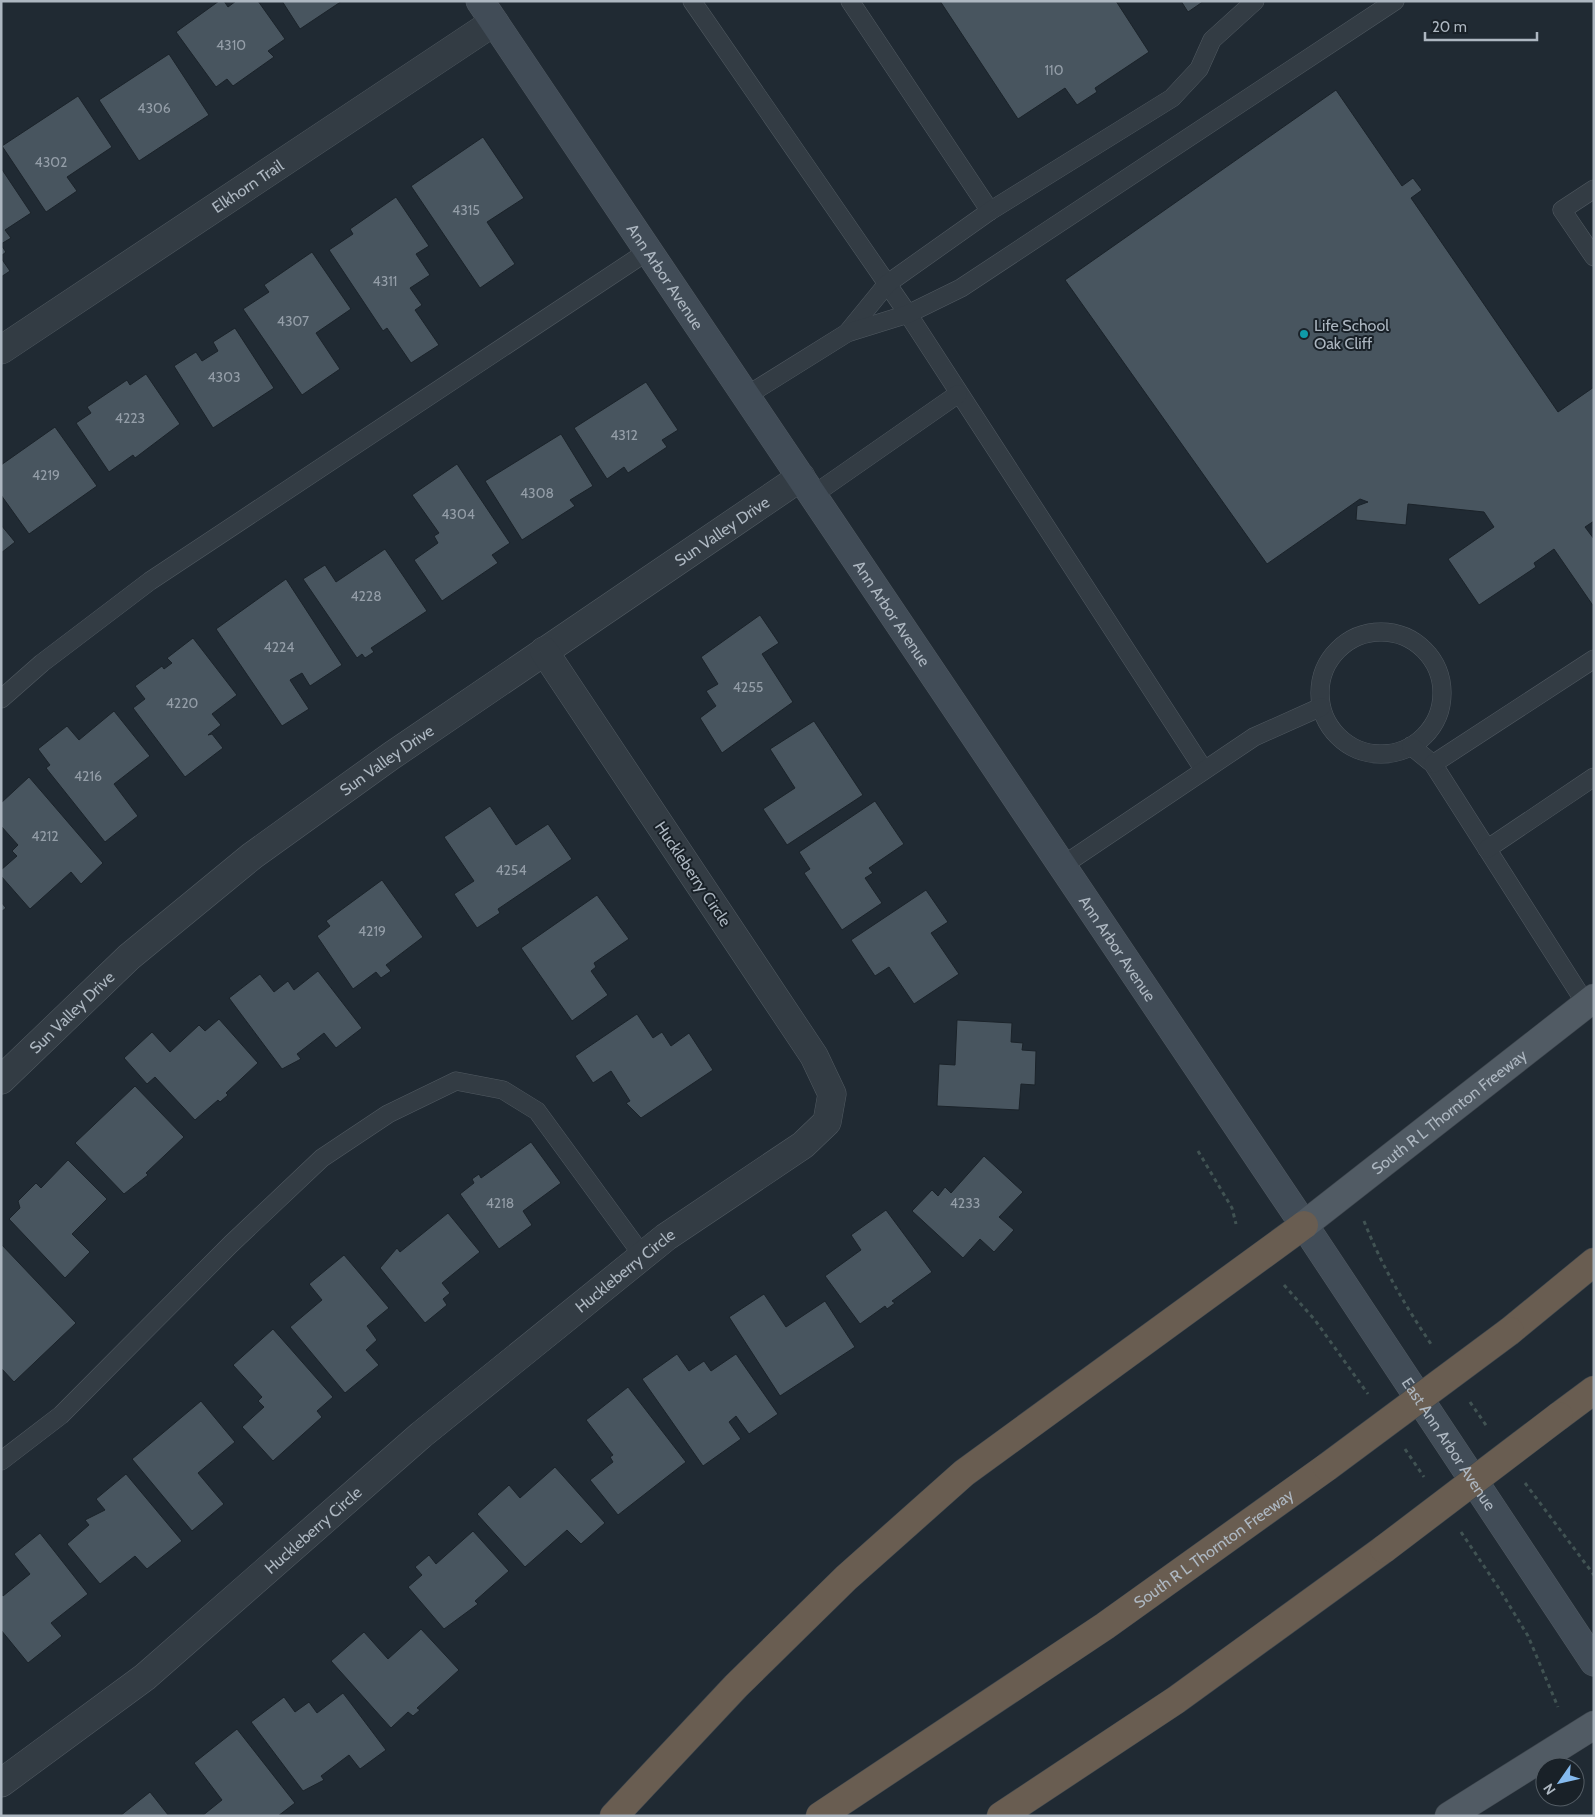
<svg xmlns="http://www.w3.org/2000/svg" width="1595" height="1817" font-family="Cabin,sans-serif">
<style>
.building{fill:#48555f;stroke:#1b232a}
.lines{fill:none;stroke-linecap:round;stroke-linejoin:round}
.lane-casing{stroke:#515a62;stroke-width:19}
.street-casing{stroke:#515a62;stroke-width:29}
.secondary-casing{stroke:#515a62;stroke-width:29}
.primary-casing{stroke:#3d454d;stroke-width:29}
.highway-casing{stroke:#3e474e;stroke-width:29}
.path{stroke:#415353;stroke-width:3;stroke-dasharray:4 4;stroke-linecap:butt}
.lane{stroke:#333c44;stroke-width:18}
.street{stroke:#333c44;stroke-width:28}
.secondary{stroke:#414c57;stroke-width:28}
.primary{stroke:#515b64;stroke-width:28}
.highway{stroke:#695d51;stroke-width:28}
.highway-bridge-casing{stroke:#3e474e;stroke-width:29;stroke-linecap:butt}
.highway-bridge{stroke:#695d51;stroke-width:28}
.culture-dot{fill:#0f9aa8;stroke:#192128;stroke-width:2}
.labels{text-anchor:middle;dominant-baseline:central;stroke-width:4;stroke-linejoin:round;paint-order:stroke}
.number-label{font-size:14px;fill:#949ea8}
.street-label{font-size:16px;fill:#adb7c1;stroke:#192128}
.poi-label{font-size:16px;fill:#adb7c1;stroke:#192128;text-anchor:start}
</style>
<rect width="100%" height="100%" fill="#202a33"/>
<g class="building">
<polygon points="219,1 224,1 228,7 236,1 258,1 285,39 268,51 274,57 233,86 227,79 216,87 176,32"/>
<polygon points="282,1 342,1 300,29"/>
<polygon points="940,1 1116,1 1149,52 1095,88 1097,92 1077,105 1065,88 1018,119"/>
<polygon points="1181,1 1204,1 1188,12"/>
<polygon points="169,54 209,115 139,161 99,100"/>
<polygon points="1336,90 1402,186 1413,178 1422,190 1411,198 1558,412 1594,387 1594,521 1585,527 1594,539 1594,607 1554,549 1534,563 1536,567 1479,605 1448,559 1494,527 1484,512 1408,504 1406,525 1356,520 1357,506 1368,502 1360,499 1267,564 1065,280"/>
<polygon points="78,96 112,147 67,177 77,191 46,212 2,146"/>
<polygon points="483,137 524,198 487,222 515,264 480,288 411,186"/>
<polygon points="1,168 31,213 5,230 11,238 1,244"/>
<polygon points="396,197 429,246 416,254 430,275 410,288 422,305 415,310 439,345 411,363 387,328 383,331 329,250 353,234 350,229"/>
<polygon points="1,245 6,252 1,256"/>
<polygon points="312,252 351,309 316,333 340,369 302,395 243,309 269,292 264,285"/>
<polygon points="1,258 10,271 1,277"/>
<polygon points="235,328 274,388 213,428 174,366 196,352 202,361 218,351 213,342"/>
<polygon points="146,374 180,424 135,458 133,455 109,472 76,423 91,413 87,407 127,380 130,385"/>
<polygon points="646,382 678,430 662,440 667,447 628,473 624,467 607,479 574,428"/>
<polygon points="55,427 97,486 29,534 1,495 1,465"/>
<polygon points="561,434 593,486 570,500 575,506 522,540 485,481"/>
<polygon points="457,464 510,543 492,555 498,563 442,601 414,560 438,543 434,536 439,533 412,495"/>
<polygon points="1,525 15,542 1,553"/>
<polygon points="385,549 427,611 371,648 374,652 365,658 362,654 357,658 303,579 325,565 336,582"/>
<polygon points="286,579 342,665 310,686 302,673 290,680 309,709 282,726 216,629"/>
<polygon points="760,615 779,643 762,654 793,702 722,753 700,718 716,706 706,691 718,684 701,657"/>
<polygon points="193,638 237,695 212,714 221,725 208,735 212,734 223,748 185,777 133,708 145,699 135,686 162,666 164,669 172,663 167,658"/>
<polygon points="114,711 150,756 114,784 138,816 105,842 46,768 50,765 38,749 67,726 79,740"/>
<polygon points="814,721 863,795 787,845 763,809 795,788 770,749"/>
<polygon points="29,777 103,863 81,884 71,872 30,909 1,876 1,870 17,856 12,851 18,845 1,826 1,803"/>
<polygon points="875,801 904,844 869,868 873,873 865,878 882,903 842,930 804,873 810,869 799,852"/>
<polygon points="490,806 516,845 548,824 572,859 498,909 500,913 477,928 454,894 474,881 444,837"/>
<polygon points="382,880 423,937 386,965 391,971 381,978 376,972 353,989 317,936 330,926 326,921"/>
<polygon points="926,890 948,922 931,933 959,974 914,1004 889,967 875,976 851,940"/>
<polygon points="597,895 629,939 594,963 596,967 591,971 608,995 572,1021 521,948"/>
<polygon points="1,902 6,908 1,912"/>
<polygon points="318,971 362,1028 336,1048 324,1033 297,1054 301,1059 282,1069 229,998 260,974 274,992 288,981 294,990"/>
<polygon points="637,1014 653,1038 662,1032 671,1046 689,1033 713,1070 641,1118 626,1103 630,1101 611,1071 593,1083 575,1056"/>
<polygon points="219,1019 258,1063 226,1093 228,1095 220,1102 218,1100 195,1120 155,1077 147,1084 124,1058 152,1032 170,1052 199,1025 205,1031"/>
<polygon points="957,1020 1012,1023 1011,1042 1023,1043 1022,1050 1036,1051 1035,1085 1021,1084 1019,1110 937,1106 939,1064 955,1065"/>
<polygon points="135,1086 184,1137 146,1173 148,1175 124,1194 75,1143"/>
<polygon points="531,1142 561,1183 523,1211 532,1225 499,1249 460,1194 474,1183 472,1179 479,1174 481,1178"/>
<polygon points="984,1156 1023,1192 999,1217 1014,1230 994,1252 980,1239 963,1258 912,1211 932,1190 938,1196 945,1187 951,1193"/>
<polygon points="68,1160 107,1199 72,1234 90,1252 65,1278 9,1219 20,1208 18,1201 36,1183 41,1188"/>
<polygon points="886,1210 932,1272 892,1301 895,1303 887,1309 885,1306 860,1324 825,1276 861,1250 851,1235"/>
<polygon points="448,1213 480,1252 442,1283 450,1293 443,1299 447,1305 425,1323 380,1268 397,1248 400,1252"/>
<polygon points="1,1244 76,1323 14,1382 1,1368"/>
<polygon points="344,1255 389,1308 367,1326 377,1340 366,1350 379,1365 345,1393 290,1327 322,1300 309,1284"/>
<polygon points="764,1294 786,1327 825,1301 855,1347 780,1396 729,1317"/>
<polygon points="273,1329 333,1397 317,1411 322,1417 273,1461 242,1427 264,1407 258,1401 262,1397 233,1365"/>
<polygon points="677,1354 689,1371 704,1361 711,1371 736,1354 778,1414 749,1434 736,1416 729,1422 741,1439 703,1466 642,1379"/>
<polygon points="628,1387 686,1462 618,1515 590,1480 613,1462 610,1457 613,1455 586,1420"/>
<polygon points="201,1401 235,1442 198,1473 224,1504 192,1531 132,1459"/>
<polygon points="555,1467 605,1523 581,1544 567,1530 525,1567 477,1514 509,1485 520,1498"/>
<polygon points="126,1474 182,1541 147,1569 135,1556 100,1584 67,1544 89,1525 85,1520 105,1510 96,1499"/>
<polygon points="473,1531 509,1571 475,1601 478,1604 444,1629 408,1587 422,1575 415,1567 429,1555 436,1564"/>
<polygon points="40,1533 88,1594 51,1623 62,1636 28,1663 1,1630 1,1593 3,1596 30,1574 14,1554"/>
<polygon points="421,1629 459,1670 417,1708 420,1710 413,1716 408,1712 391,1728 331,1661 364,1632 388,1659"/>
<polygon points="343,1693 386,1750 360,1769 349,1755 321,1776 324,1780 303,1791 251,1722 284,1697 295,1712 309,1702 317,1713"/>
<polygon points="237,1729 295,1803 278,1816 202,1816 222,1800 194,1763"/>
<polygon points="150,1792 169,1816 120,1816"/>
</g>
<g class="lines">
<defs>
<g id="lane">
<polyline points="692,1 908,314 1204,770"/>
<polyline points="850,1 990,211"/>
<polyline points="1594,189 1562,210 1594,257"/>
<polyline points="847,333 887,284 990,211 1172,98 1199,69 1212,40 1255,1"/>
<polyline points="746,396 847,333 908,314 961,288 1395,1"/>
<polyline points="813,495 958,394"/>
<circle cx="1381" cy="693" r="61"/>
<polyline points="1,699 42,663 150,581 648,251"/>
<polyline points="1411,746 1433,764 1586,1004"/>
<polyline points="1433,764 1594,659"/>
<polyline points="1487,849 1594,777"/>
<polyline points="1062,866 1254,737 1321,707"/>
<polyline points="1,1461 61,1415 231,1244 322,1158 388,1114 456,1081 503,1090 537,1111 643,1256"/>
</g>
<g id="street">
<path id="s1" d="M1 350 494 22"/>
<path id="s2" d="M1 1080 129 957 252 856 391 756 801 477"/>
<path id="s3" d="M1 1783 145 1677 421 1435 666 1237 803 1145 827 1122 832 1094 814 1056 544 651"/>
</g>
<g id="secondary">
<path id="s4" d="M480 1 1304 1225 1594 1662"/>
</g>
<g id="primary">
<path id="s5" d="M1304 1225 1594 998"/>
<polyline points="1449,1816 1594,1725"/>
</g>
<g id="highway">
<polyline points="1510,1331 1594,1262"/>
<polyline points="1559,1416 1594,1390"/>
<polyline points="614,1816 736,1686 846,1578 964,1473 1304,1225"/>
<path id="s6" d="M820 1816 1105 1626 1327 1467"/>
<polyline points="1001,1816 1176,1700 1384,1549"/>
</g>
</defs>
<use href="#lane" class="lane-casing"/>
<use href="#street" class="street-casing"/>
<use href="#secondary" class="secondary-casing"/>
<use href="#primary" class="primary-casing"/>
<use href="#highway" class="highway-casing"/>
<g class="path">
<polyline points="1198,1151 1232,1208 1236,1224"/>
<path d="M1364 1221C1382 1267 1406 1307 1433 1347"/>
<polyline points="1284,1285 1315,1320 1368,1394"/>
<polyline points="1470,1402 1488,1428"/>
<polyline points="1405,1449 1424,1477"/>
<polyline points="1525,1483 1594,1575"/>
<polyline points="1461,1532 1500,1590 1528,1636 1558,1707"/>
</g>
<use href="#lane" class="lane"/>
<use href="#street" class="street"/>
<use href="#secondary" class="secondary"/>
<use href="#primary" class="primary"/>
<use href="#highway" class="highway"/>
<defs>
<g id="highway-bridge">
<polyline points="1327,1467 1510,1331"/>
<polyline points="1384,1549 1559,1416"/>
</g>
</defs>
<use href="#highway-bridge" class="highway-bridge-casing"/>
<use href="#highway-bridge" class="highway-bridge"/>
</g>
<circle class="culture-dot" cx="1304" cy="334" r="5"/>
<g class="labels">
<g class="number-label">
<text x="231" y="45">4310</text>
<text x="1054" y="70">110</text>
<text x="154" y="108">4306</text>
<text x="51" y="162">4302</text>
<text x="466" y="210">4315</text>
<text x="385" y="281">4311</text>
<text x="293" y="321">4307</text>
<text x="224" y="377">4303</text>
<text x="130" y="418">4223</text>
<text x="624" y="435">4312</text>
<text x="46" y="475">4219</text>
<text x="537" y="493">4308</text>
<text x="458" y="514">4304</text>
<text x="366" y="596">4228</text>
<text x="279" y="647">4224</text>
<text x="748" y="687">4255</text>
<text x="182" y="703">4220</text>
<text x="88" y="776">4216</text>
<text x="45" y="836">4212</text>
<text x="511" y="870">4254</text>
<text x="372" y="931">4219</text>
<text x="500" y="1203">4218</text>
<text x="965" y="1203">4233</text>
</g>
<g class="street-label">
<text stroke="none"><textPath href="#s1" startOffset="296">Elkhorn Trail</textPath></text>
<text stroke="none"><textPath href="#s4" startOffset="332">Ann Arbor Avenue</textPath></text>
<text stroke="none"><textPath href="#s2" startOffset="908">Sun Valley Drive</textPath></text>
<text stroke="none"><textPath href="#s4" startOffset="738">Ann Arbor Avenue</textPath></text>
<text stroke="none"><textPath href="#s2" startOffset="502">Sun Valley Drive</textPath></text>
<text transform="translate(693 874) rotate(56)">Huckleberry Circle</text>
<text stroke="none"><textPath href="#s4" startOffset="1142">Ann Arbor Avenue</textPath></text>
<text stroke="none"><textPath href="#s2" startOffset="98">Sun Valley Drive</textPath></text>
<text stroke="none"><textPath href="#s5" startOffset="184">South R L Thornton Freeway</textPath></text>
<text stroke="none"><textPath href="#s3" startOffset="808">Huckleberry Circle</textPath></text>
<text stroke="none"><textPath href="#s4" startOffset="1738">East Ann Arbor Avenue</textPath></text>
<text stroke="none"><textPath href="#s3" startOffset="402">Huckleberry Circle</textPath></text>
<text stroke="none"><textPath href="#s6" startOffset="476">South R L Thornton Freeway</textPath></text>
</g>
<g class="poi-label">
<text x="1314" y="325">Life School<tspan x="1314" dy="18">Oak Cliff</tspan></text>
</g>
</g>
<rect width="1595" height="1817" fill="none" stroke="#adb7c1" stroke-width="5"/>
<g transform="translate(1560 1782) rotate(236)"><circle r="24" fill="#192128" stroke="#545d65"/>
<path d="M0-4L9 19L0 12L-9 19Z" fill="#85baee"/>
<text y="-8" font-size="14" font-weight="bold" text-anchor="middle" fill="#adb7c1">N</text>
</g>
<path d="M1425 32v8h112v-8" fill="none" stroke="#adb7c1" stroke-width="2.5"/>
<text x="1432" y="32" font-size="15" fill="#adb7c1" stroke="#192128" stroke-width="4" paint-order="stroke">20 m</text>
</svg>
